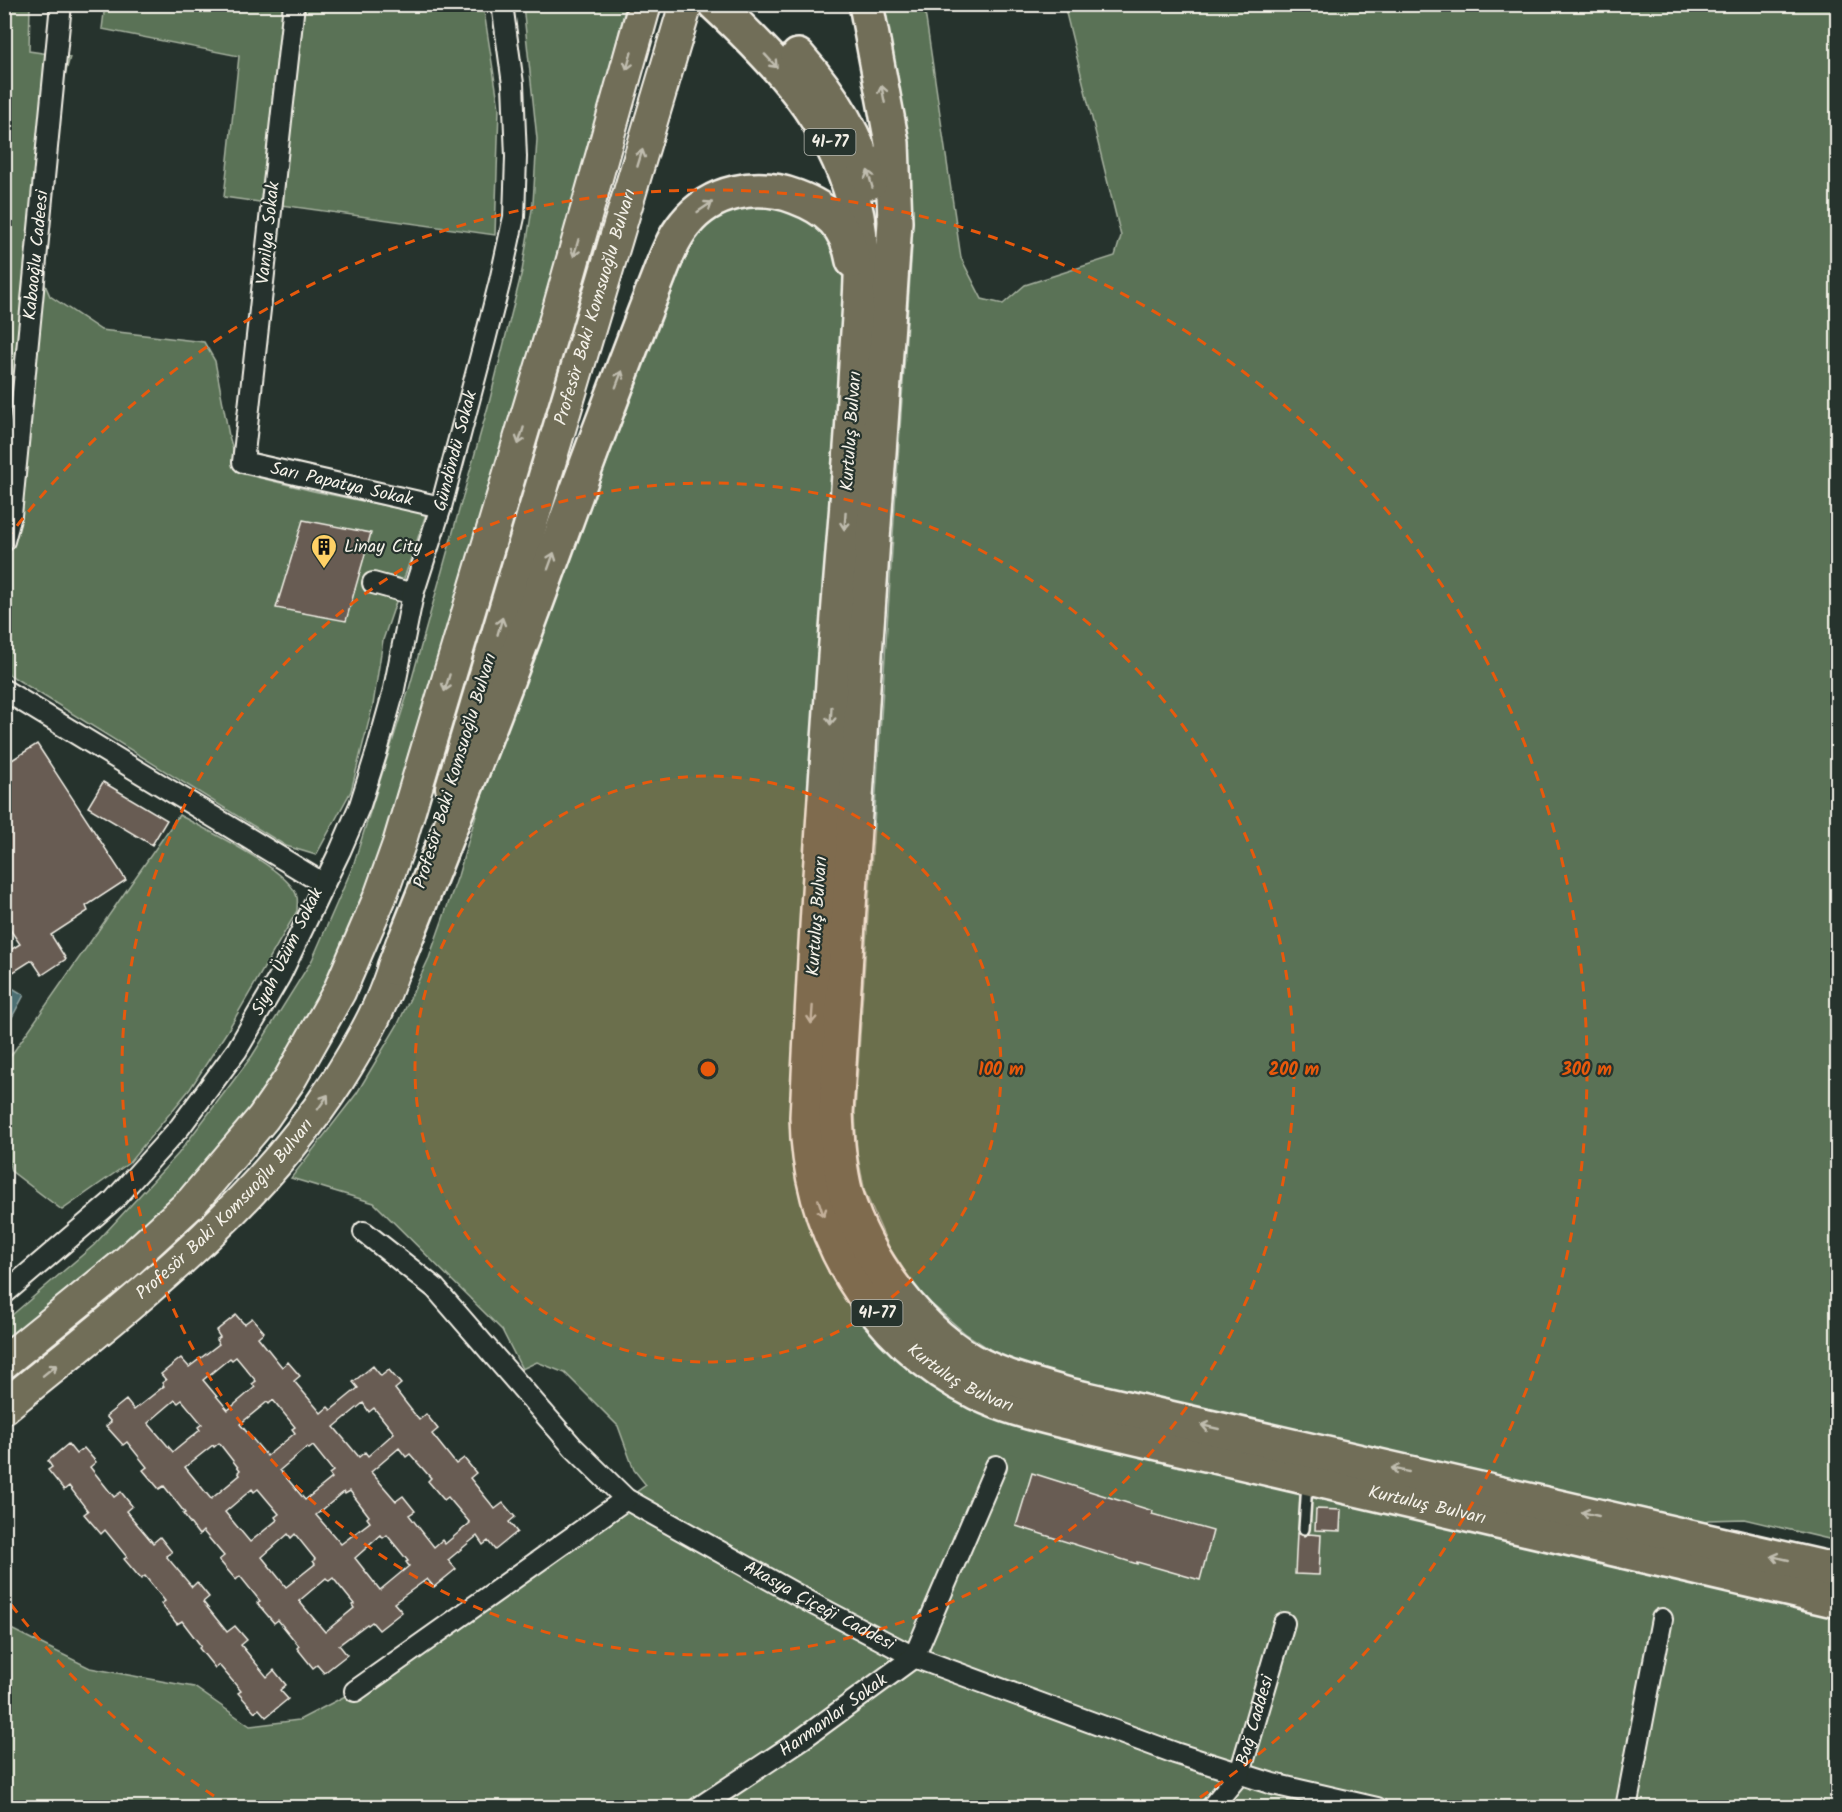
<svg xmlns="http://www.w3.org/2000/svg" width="1842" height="1812" font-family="Kalam,sans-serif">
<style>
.green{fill:#5a7257;stroke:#a7b2a0;stroke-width:1.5}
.water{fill:#4b6e72;stroke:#8fa2a1;stroke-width:1.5}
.building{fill:#675c53;stroke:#f4f1e8;stroke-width:1.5;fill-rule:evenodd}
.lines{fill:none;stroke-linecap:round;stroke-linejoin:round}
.lane-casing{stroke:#f4f1e8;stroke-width:14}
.street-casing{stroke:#f4f1e8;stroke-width:24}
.primary-casing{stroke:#f4f1e8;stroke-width:36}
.highway-casing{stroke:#f4f1e8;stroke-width:38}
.lane{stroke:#26332d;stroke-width:9}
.street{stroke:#26332d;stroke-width:20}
.primary{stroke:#716e59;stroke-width:32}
.highway{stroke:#716e59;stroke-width:33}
.oneway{stroke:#c0bdaf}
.ring{fill:none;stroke:#e8590c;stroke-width:3;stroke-dasharray:10 8}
.labels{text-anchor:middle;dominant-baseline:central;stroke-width:4.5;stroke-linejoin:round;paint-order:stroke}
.shield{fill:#26332d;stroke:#b6b8b0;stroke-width:1.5}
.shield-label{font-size:16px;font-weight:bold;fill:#f4f1e8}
.street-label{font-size:18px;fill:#f4f1e8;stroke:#26332d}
.poi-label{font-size:18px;fill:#f4f1e8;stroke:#26332d;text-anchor:start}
.centre{fill:#e8590c;stroke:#26332d;stroke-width:3}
.ring-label{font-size:18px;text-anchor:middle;font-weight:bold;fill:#e8590c;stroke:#26332d;stroke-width:4.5;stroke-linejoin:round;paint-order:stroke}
</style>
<rect width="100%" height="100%" fill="#26332d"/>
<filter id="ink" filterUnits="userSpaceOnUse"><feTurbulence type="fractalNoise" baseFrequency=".0167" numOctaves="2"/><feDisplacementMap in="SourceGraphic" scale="12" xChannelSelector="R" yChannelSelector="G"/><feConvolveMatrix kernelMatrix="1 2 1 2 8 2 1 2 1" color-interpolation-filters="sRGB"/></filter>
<g filter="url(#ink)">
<g class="green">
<polygon points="5,5 30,5 29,51 70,57 35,182 33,257 50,296 101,330 204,342 215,361 229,436 240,473 313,491 426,514 383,640 373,705 351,791 316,855 286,846 5,672 4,205 7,178 5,178"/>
<polygon points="105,5 483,5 499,108 495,235 224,197 239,56 102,29"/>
<polygon points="523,5 626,5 592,137 435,688 343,963 281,1075 175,1204 9,1338 5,1336 5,1321 94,1245 178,1154 252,1056 312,960 353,866 409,689 489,403 522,271 533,203 537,139"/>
<polygon points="880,5 924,5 961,258 982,299 1003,304 1025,285 1115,256 1121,236 1064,5 1837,5 1837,1541 1744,1519 1708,1520 1704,1525 1130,1393 1008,1361 966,1334 920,1294 889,1247 865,1192 857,1153 855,1112 912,247 910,171 899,94"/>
<polygon points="762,199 824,221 841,251 847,292 833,451 797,1075 903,1354 1837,1615 1837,1807 5,1808 5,1626 90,1668 194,1687 250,1726 299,1720 355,1691 646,1485 634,1470 618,1426 565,1373 537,1362 522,1369 502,1330 374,1203 291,1178 357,1093 398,1024 429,958 458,876 490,767 689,248 707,219"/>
<path d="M179 815C204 829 291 870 297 897 298 901 297 907 297 911L228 1030 190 1089 129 1163 62 1210 11 1171 5 1141V1064Z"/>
</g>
<polygon class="water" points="9,986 24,995 5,1030 5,995"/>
<g class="building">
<polygon points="303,520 371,533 346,621 276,608"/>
<polygon points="37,744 126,880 86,906 88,911 51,935 66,959 42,975 32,960 4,978 4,954 20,944 4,921 4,765"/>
<polygon points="103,782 167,820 152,845 88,807"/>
<path d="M236 1315 244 1324 252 1318 264 1332 258 1337 282 1367 288 1362 300 1376 294 1381 321 1413 328 1407 331 1410 358 1388 353 1382 373 1366 381 1376 389 1370 401 1384 395 1389 419 1420 426 1414 438 1429 432 1434 456 1464 464 1458 476 1473 470 1478 495 1509 503 1503 515 1517 509 1522 517 1532 495 1550 488 1541 483 1545 477 1536 448 1560 456 1569 434 1587 427 1579 394 1603 402 1612 379 1630 372 1622 368 1625 367 1624 339 1645 347 1655 324 1673 317 1665 313 1668 297 1648 299 1646 278 1620 274 1623 257 1603 260 1601 240 1576 236 1580 219 1560 224 1556 203 1531 199 1535 183 1514 185 1513 164 1486 159 1489 143 1470 147 1467 127 1442 123 1445 106 1426 111 1422 106 1416 126 1400 134 1410 164 1386 162 1383 166 1380 161 1374 181 1358 189 1367 219 1344 216 1340 220 1337 216 1331ZM236 1357 256 1381 252 1384 255 1387 228 1410 203 1380 230 1358 232 1360ZM175 1400 178 1403 182 1400 202 1424 198 1427 200 1430 173 1452 148 1423ZM273 1400 295 1427 292 1429 295 1433 267 1456 240 1424 267 1402 269 1404ZM363 1403 369 1412 374 1408 394 1433 368 1456 365 1452 359 1457 334 1427ZM219 1443 240 1470 238 1472 240 1475 211 1499 185 1467 213 1445 214 1447ZM313 1446 333 1471 329 1474 332 1478 305 1500 280 1470 307 1447 309 1449ZM399 1448 406 1457 410 1454 431 1478 428 1481 444 1500 448 1497 470 1523 445 1544 442 1540 434 1547 409 1515 415 1511 403 1496 396 1501 371 1472ZM252 1489 254 1492 258 1489 279 1514 275 1517 277 1520 250 1542 225 1512ZM350 1491 369 1516 367 1518 370 1522 341 1544 316 1515 344 1492 345 1494ZM288 1534 291 1538 295 1534 315 1559 313 1561 315 1564 286 1587 262 1557ZM381 1535 383 1538 387 1535 408 1561 406 1562 409 1566 380 1590 355 1558ZM326 1578 329 1581 333 1578 354 1604 352 1605 354 1608 325 1632 299 1601Z"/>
<polygon points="68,1444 76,1454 84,1448 96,1462 90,1467 114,1497 121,1492 132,1506 126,1511 153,1543 160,1537 172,1552 166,1556 192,1587 197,1582 209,1597 203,1602 227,1632 235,1626 247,1640 241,1645 267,1677 274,1670 286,1685 280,1690 288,1699 266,1717 259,1709 255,1712 238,1693 241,1691 219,1665 215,1668 199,1648 201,1646 182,1621 177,1624 161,1604 165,1601 145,1576 141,1579 124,1559 127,1557 105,1530 101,1534 84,1514 88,1511 69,1486 64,1490 48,1470 52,1467 48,1461"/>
<polygon points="1032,1473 1153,1511 1152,1514 1213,1531 1200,1580 1137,1562 1137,1564 1016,1526"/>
<polygon points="1316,1509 1341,1510 1340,1531 1315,1530"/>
<polygon points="1297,1533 1304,1536 1308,1534 1321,1535 1319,1575 1295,1574"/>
</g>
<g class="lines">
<defs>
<polyline id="lane" points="1304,1529 1307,1483"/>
<g id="street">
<path id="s1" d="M294 4 243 462 441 507"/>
<path id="s2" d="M4 541 11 515 61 4"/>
<polyline points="373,583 413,594"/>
<polyline points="4,690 324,884 280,976 237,1050 180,1127 114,1200 4,1294"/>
<path id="s3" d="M324 884 340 851 360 805 377 751 393 694 413 594 441 507 485 340 500 281 514 217 516 157 513 84 502 4"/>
<path id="s4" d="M364 1232 435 1288 573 1447 626 1499 817 1606 914 1657 1175 1753 1273 1784 1377 1808"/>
<polyline points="355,1691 626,1499"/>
<path id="s5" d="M698 1808 802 1739 914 1657 996 1466"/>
<path id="s6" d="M1211 1808 1240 1773 1284 1623"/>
<polyline points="1626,1808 1662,1619"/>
</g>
<g id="primary">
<path id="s7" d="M452 788 686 4"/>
<polyline points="4,1362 125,1264 192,1202 263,1118 290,1079 339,992 380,897 399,844 559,309 645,4"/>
<path id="s8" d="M4 1407C125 1308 253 1213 338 1080 353 1056 369 1030 380 1004 389 985 395 964 402 944"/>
</g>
<g id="highway">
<path id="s9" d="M715 4C777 62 831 118 854 202 866 249 860 299 857 347 854 408 850 468 845 528 829 724 816 920 807 1117 809 1233 871 1340 977 1393 1003 1406 1031 1413 1059 1420L1838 1601"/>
<path d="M866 4 892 143 895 222 866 640 836 1112C837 1140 839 1167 846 1194 866 1260 920 1335 982 1366 1010 1379 1040 1387 1069 1395L1838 1571"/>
<path d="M798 56C830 92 857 134 870 182"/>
<path d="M394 968C435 866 476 763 515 660 546 579 574 497 605 416 621 374 637 331 654 288 663 266 670 242 685 224 711 191 757 182 796 197 828 209 847 226 853 261"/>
</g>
</defs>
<use href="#lane" class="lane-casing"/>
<use href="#street" class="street-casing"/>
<use href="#primary" class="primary-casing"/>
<use href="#highway" class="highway-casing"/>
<use href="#lane" class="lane"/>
<use href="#street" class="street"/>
<use href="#primary" class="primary"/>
<use href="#highway" class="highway"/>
</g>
<defs><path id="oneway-shaft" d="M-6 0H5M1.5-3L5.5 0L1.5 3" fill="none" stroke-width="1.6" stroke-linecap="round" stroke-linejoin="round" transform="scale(1.5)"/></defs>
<g class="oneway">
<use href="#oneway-shaft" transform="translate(629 61) rotate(106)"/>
<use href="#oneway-shaft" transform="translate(771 61) rotate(47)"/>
<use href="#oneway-shaft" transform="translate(883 94) rotate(-101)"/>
<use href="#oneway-shaft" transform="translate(640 158) rotate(-73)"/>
<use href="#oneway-shaft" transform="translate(870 179) rotate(-106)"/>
<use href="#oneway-shaft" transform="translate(705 207) rotate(-34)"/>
<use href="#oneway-shaft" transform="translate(576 248) rotate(106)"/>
<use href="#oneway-shaft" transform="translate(619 379) rotate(-69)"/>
<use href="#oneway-shaft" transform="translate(521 436) rotate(107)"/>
<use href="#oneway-shaft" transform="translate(845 521) rotate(94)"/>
<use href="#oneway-shaft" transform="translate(551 561) rotate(-70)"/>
<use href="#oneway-shaft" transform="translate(500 626) rotate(-74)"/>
<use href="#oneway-shaft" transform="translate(447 683) rotate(107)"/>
<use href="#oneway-shaft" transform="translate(831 716) rotate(93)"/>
<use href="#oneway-shaft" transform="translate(812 1015) rotate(94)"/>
<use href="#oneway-shaft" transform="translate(323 1102) rotate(-55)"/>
<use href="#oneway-shaft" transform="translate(821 1208) rotate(72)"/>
<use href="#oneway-shaft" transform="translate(50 1370) rotate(-39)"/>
<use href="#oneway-shaft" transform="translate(1210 1427) rotate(-167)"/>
<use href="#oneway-shaft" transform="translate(1400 1470) rotate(-167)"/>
<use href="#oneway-shaft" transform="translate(1590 1514) rotate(-167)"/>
<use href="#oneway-shaft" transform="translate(1780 1558) rotate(-167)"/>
</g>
</g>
<circle cx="708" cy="1069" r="293" fill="#e8590c" fill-opacity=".12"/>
<g class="ring">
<circle cx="708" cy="1069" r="293"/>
<circle cx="708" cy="1069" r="586"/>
<path d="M229 1806A879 879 0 0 1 6 1598M6 540A879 879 0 1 1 1187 1806"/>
</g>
<defs>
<symbol id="building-pin" viewBox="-11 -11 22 30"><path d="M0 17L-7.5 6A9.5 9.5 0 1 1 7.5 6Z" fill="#ffd166" stroke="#26332d"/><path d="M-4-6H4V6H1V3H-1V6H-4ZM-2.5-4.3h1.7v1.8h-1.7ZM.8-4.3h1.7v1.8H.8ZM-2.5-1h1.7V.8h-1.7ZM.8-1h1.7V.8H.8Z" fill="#111"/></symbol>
</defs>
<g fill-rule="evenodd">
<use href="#building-pin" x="309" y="532" width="30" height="40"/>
</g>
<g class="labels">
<g class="shield">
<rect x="804.5" y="129" width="51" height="26" rx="4.5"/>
<rect x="851.5" y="1300" width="51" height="26" rx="4.5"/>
</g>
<g class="shield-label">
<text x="830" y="142">41-77</text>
<text x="877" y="1313">41-77</text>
</g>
<g class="street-label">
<text transform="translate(269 233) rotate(-84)">Vanilya Sokak</text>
<text stroke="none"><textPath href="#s2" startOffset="288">Kabaoğlu Cadeesi</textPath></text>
<text stroke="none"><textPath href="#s7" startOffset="502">Profesör Baki Komsuoğlu Bulvarı</textPath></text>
<text transform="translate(852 431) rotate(-86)">Kurtuluş Bulvarı</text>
<text stroke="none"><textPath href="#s3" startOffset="454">Gündöndü Sokak</textPath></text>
<text stroke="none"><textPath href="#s1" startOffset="562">Sarı Papatya Sokak</textPath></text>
<text transform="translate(456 771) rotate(-73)">Profesör Baki Komsuoğlu Bulvarı</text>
<text transform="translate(818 916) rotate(-86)">Kurtuluş Bulvarı</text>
<text transform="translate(288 952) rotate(-64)">Siyah Üzüm Sokak</text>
<text stroke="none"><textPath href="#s8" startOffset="297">Profesör Baki Komsuoğlu Bulvarı</textPath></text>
<text stroke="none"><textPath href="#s9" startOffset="1482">Kurtuluş Bulvarı</textPath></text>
<text stroke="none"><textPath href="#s9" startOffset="1968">Kurtuluş Bulvarı</textPath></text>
<text stroke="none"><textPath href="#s4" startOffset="596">Akasya Çiçeği Caddesi</textPath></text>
<text stroke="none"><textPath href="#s5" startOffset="164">Harmanlar Sokak</textPath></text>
<text stroke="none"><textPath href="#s6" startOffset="100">Bağ Caddesi</textPath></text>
</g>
<g class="poi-label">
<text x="344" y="547">Linay City</text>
</g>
</g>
<circle cx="708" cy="1069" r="9" class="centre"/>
<g class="ring-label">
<text x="1001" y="1075">100 m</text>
<text x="1294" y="1075">200 m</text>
<text x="1587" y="1075">300 m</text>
</g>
<rect width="1842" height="1812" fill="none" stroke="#26332d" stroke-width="24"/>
<rect x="12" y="12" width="1818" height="1788" fill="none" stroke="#f4f1e8" stroke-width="2" filter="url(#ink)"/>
</svg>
